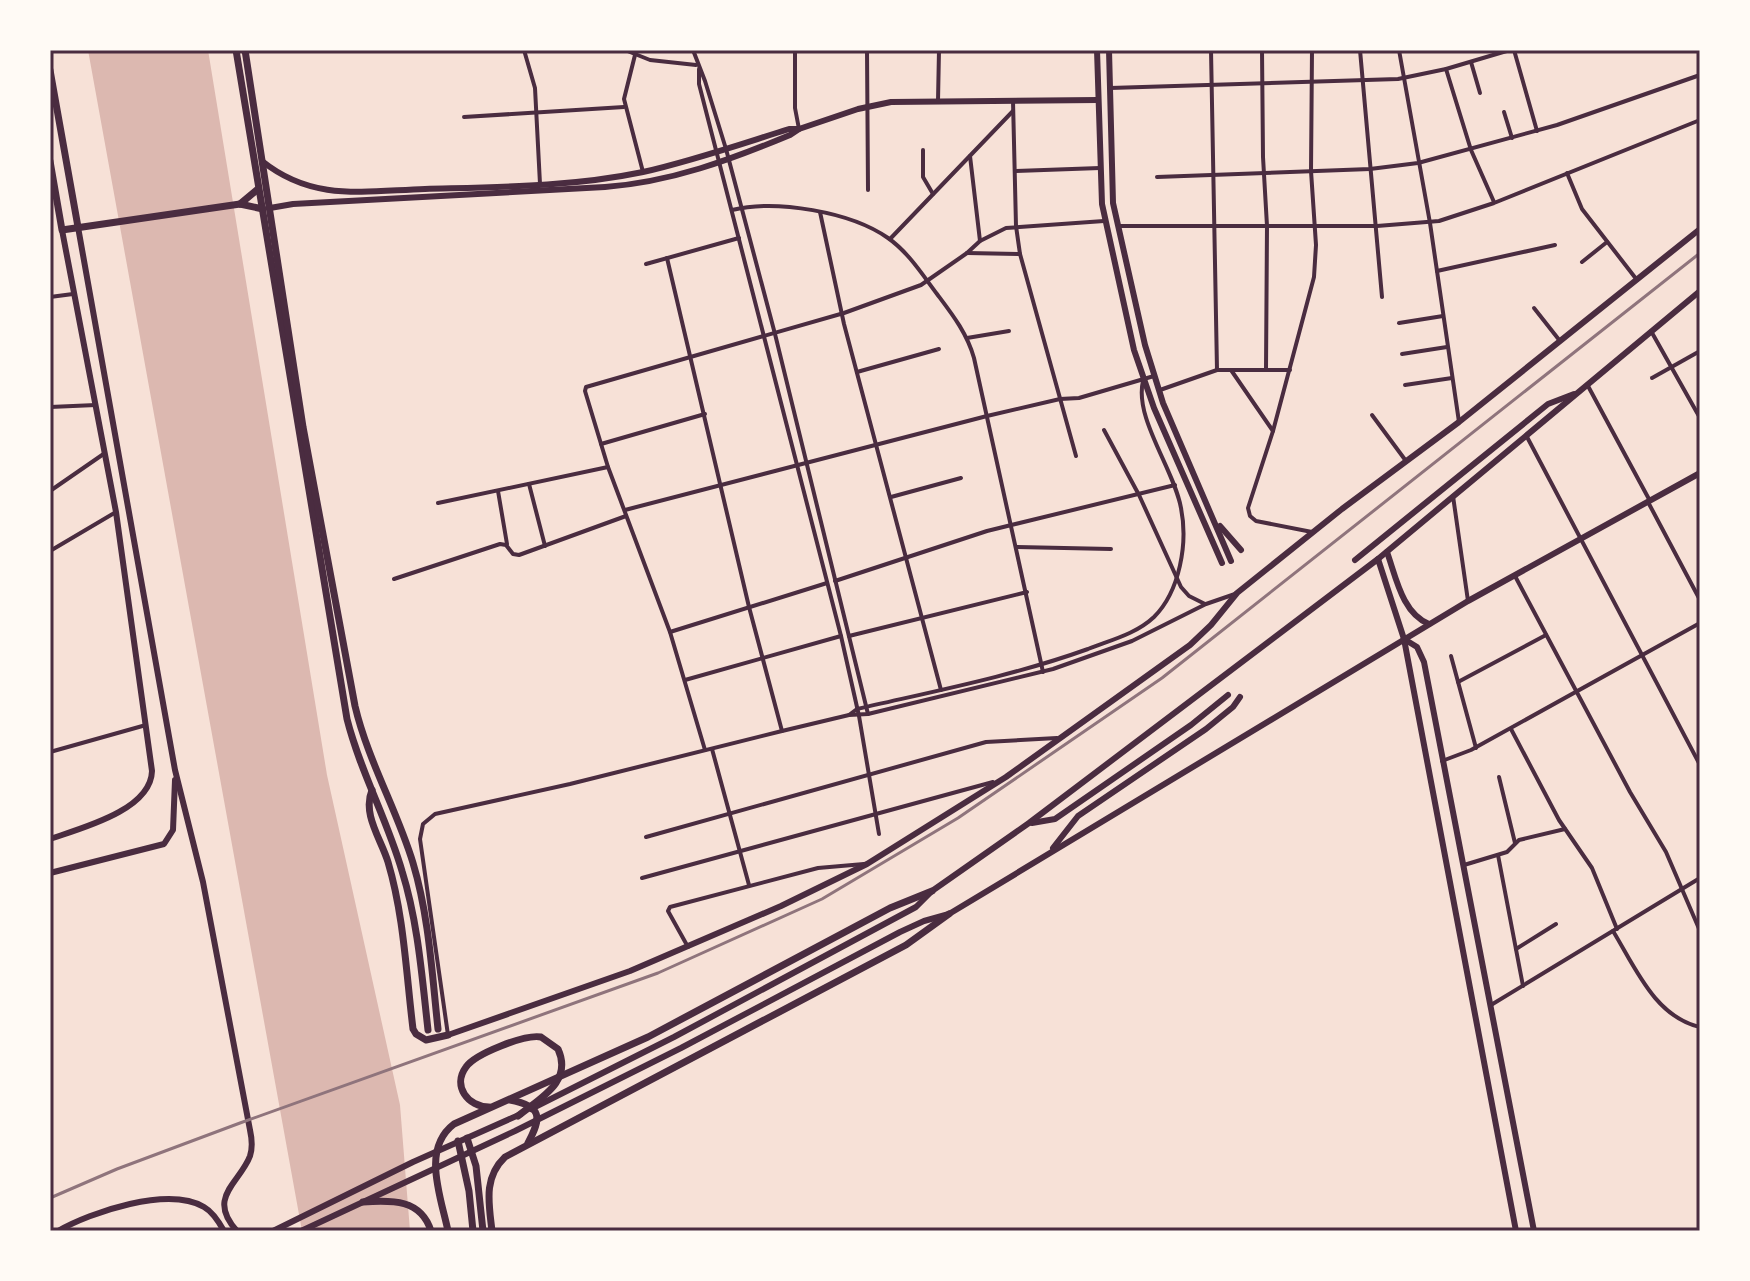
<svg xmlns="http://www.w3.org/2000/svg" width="1750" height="1281" font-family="Roboto,sans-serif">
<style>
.water{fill:#dcb8b0}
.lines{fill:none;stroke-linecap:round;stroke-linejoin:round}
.minor{stroke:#4a2c40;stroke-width:4}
.tertiary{stroke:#4a2c40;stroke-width:6}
.secondary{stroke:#4a2c40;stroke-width:6}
.primary{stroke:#4a2c40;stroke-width:7}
.rail{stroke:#8f747c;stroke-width:3}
.neatline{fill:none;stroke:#4a2c40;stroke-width:3}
</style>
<rect width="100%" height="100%" fill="#f7e1d7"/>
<polygon class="water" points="88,50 208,50 327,775 400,1105 410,1231 302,1231"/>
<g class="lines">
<g class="minor">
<polyline points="524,50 535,88 540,184"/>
<polyline points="625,50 650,60 696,65"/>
<polyline points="693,50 705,81 726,149 775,334 868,714"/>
<polyline points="795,50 795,108 799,129"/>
<polyline points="795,50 823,51"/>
<polyline points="867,50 868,190"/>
<polyline points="1211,50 1217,370"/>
<polyline points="1262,50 1263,157 1267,226 1266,370"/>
<polyline points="1312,50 1311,171 1316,245 1314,277 1273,431 1248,508 1250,516 1256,521 1312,532"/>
<polyline points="1360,50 1382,297"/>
<polyline points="1399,50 1430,223 1459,422"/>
<polyline points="1514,50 1537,131"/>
<polyline points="635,55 624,99 643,172"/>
<polyline points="1471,62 1480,93"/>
<polyline points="699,69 699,84 841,636 859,716 879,834"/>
<polyline points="1446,69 1471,150 1494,202"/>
<polyline points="1110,88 1398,79 1446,69 1510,50"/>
<polyline points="938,101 939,50"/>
<polyline points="1013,101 1016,226 1020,254 1076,456"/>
<polyline points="1504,112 1512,138"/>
<polyline points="464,117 624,107"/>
<polyline points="923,150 923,177 933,194"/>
<polyline points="970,156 980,241"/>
<polyline points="1015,171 1100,168"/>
<polyline points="1567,173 1582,209 1637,280"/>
<polyline points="1157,177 1370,169 1418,163 1557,125 1700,75"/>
<path d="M732 210C776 199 851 212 888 238 908 252 922 274 937 294 952 314 967 333 974 358L1043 672"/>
<polyline points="820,212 844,324 941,690"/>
<polyline points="1118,226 1377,226 1439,221 1494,203 1700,120"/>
<polyline points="890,239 1013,111"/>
<polyline points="967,253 1020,254"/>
<polyline points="667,258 749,607 782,731"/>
<polyline points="1582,262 1607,242"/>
<polyline points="646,264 739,238"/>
<polyline points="1437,271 1555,245"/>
<polyline points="50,297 73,294"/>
<polyline points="1534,308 1560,341"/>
<polyline points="1399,323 1443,316"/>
<polyline points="1651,331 1700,418"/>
<polyline points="967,338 1009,331"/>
<polyline points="1402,354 1447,347"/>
<polyline points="1231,370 1273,431"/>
<polyline points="857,372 939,349"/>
<polyline points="1652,378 1700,351"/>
<polyline points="1405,385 1452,378"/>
<polyline points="1588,386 1650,501"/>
<polyline points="1160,390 1217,370 1290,370"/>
<polyline points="50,407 96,405"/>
<polyline points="1372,415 1406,461"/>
<polyline points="1104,430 1139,495 1181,587 1189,596 1205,604"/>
<polyline points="1526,435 1700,765"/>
<polyline points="601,444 705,414"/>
<polyline points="529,484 545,546"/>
<polyline points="50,491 105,453"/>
<polyline points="498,491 507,544"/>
<polyline points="1453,496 1468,601"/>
<polyline points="891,497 961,478"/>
<polyline points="1648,502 1700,600"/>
<polyline points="438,503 608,467"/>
<polyline points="625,510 987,416 1060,399 1079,398 1154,376"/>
<polyline points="1017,547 1111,549"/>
<polyline points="50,551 116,512"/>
<polyline points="1515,576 1630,792 1666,852 1700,931"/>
<polyline points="394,579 500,544 506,545 513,554 519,555 626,516"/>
<polyline points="835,581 987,531 1175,485"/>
<polyline points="670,632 827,583"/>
<polyline points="849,636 1027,592"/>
<polyline points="1451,656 1476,748"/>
<polyline points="685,680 841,636"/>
<polyline points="1458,682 1546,635"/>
<path d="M849 715 857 709C935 691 1013 676 1088 649 1111 640 1136 634 1154 617 1180 591 1188 543 1181 508 1174 469 1134 418 1143 381"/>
<polyline points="1511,729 1559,820 1592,868 1617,929"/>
<polyline points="712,749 749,885"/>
<polyline points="705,750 670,632 608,467 585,391 586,387 844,313 921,285 967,253 980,241 1006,228 1104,221"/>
<polyline points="50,752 146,725"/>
<polyline points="1442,761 1471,750 1700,623"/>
<polyline points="1499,777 1515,843"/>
<polyline points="646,837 986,742 1057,738"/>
<polyline points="1498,855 1523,986"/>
<polyline points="1464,865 1507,852 1519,840 1565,829"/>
<polyline points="642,878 993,782"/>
<path d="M1613 931C1635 967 1655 1017 1700 1027"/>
<polyline points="688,947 668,911 670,907 818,868 864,864"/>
<polyline points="1516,949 1556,924"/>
<polyline points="1491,1005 1700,878"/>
<polyline points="448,1035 420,839 423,824 435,814 570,784 782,731 849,715 868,714 1053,669 1132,641 1206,604 1235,594"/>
</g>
<g class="tertiary">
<path d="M262 161C313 202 364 191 425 189 498 187 571 187 643 172 692 161 741 144 789 129H799L858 109 891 102 1098 100"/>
<path d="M270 208 293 204 605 187C671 182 730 160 790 135L799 129"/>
<polyline points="1378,559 1700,291"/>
<polyline points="448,1035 630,971 781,906 867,864 1006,777 1190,645 1211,625 1237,593 1342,509 1459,422 1700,229"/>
<path d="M58 1231C91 1212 168 1186 204 1207 213 1212 219 1222 224 1231"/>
</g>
<g class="secondary">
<polyline points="1097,50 1102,204 1134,350 1154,408 1222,563"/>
<polyline points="1109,50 1113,203 1145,345 1163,403 1231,561"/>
<path d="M78 227 175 770 203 882 250 1130C252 1139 253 1147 250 1156 240 1183 206 1197 237 1231"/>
<polyline points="1220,526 1241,550"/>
<path d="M1387 552C1396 577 1402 613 1429 624"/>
<polyline points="1355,560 1548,404 1574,394"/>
<polyline points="1404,639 1417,647 1424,662 1534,1231"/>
<polyline points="1032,823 1055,819 1191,725 1228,695"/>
<path d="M50 839C82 828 151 810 152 771L116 512 62 230"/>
<polyline points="1053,848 1078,816 1206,729 1233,707 1240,697"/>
<polyline points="50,873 164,844 173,830 175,780"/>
<polyline points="531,1109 674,1037 916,907 932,891 1029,823 1378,559 1404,639 1516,1231"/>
<polyline points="273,1231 413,1162 521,1114"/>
<polyline points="301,1231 515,1131 681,1048 900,932 924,921 949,914 1468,601 1700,473"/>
</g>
<g class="primary">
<path d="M236 50 347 719C360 771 387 819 402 871 418 922 422 977 428 1030"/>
<path d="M245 50 303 427 355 706C368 761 397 810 413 863 429 916 432 974 438 1029"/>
<polyline points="50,70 78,227"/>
<polyline points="50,161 62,230 240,204 263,209"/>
<polyline points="240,204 258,189"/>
<path d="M372 790C362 814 381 839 388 862 404 916 406 972 413 1029L416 1034 426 1040 448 1035"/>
<path d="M510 1100C542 1106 542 1117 528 1143"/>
<path d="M489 1107C468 1107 452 1086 466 1067 475 1054 525 1034 541 1037L558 1049C573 1082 540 1098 518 1116"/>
<polyline points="467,1138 476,1166 483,1231"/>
<polyline points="458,1141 469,1191 473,1231"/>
<path d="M363 1202C392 1200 421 1199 431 1231"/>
<path d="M448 1231C441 1197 421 1149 454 1124L648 1037 890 908 932 891"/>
<path d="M492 1231C489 1204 483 1178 505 1157L906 945 949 914"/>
</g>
<polyline class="rail" points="50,1198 117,1169 240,1123 658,973 822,899 958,818 1162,678 1700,253"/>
</g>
<rect width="1750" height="1281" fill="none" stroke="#fffaf5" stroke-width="104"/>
<rect x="52" y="52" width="1646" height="1177" class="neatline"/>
</svg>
